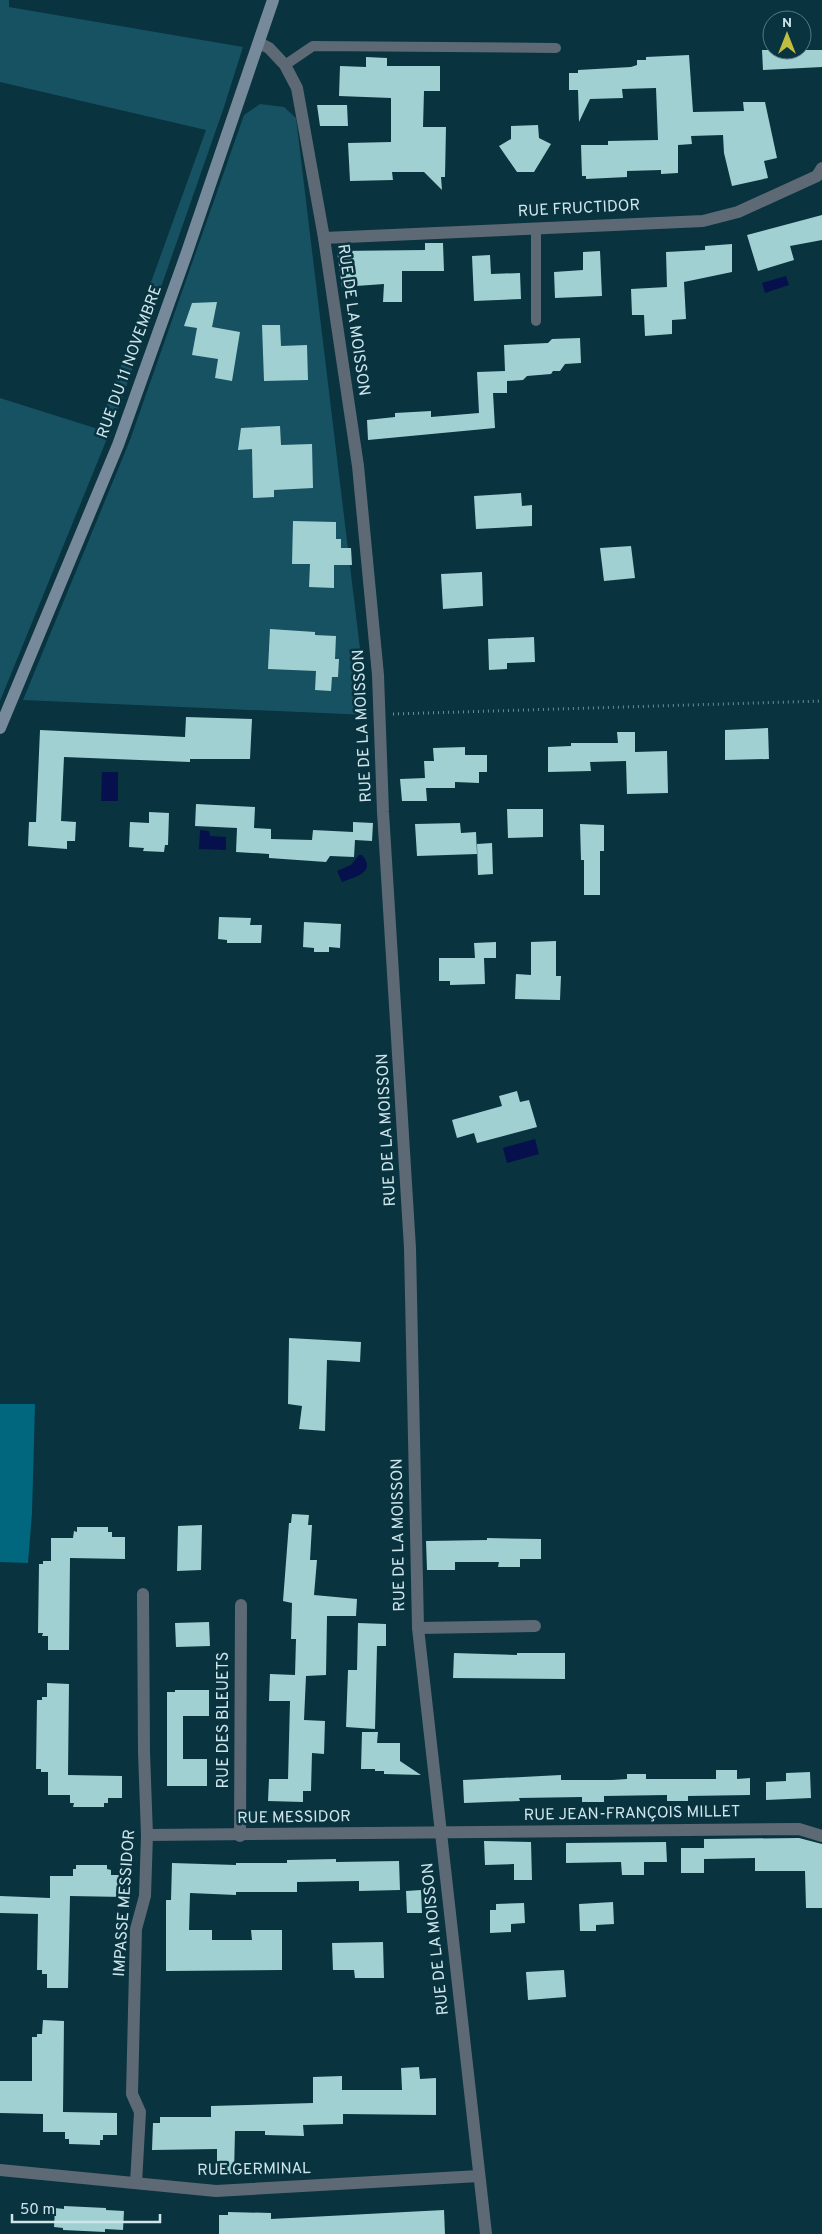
<svg xmlns="http://www.w3.org/2000/svg" width="822" height="2234" font-family="Overpass,sans-serif">
<style>
.green{fill:#175263}
.forest{fill:#00677f}
.water{fill:#06104c}
.building{fill:#a0d0d2}
.lines{fill:none;stroke-linecap:round;stroke-linejoin:round}
.path{stroke:#6c8c96;stroke-width:3;stroke-dasharray:1 4;stroke-linecap:butt}
.lane{stroke:#5d6974;stroke-width:10}
.street{stroke:#5d6974;stroke-width:12}
.secondary{stroke:#778a9b;stroke-width:12}
.labels{text-anchor:middle;dominant-baseline:central;stroke-width:5;stroke-linejoin:round;paint-order:stroke}
.street-label{font-size:16px;fill:#cfe5ec;stroke:#08333f}
</style>
<rect width="100%" height="100%" fill="#08333f"/>
<g class="green">
<polygon points="0,0 9,0 9,7 243,47 223,110 113,424 0,701 0,398 98,429 206,130 0,82"/>
<polygon points="260,104 284,107 296,118 368,715 23,700 130,440 244,115"/>
</g>
<polygon class="forest" points="0,1404 35,1404 32,1513 28,1563 0,1562"/>
<g class="water">
<polygon points="786,276 789,285 765,293 762,283"/>
<polygon points="102,772 118,772 118,801 101,801"/>
<polygon points="200,830 209,831 210,836 226,837 226,850 199,849"/>
<path d="M359 855H362C377 872 355 877 342 882L337 871 351 865Z"/>
<polygon points="535,1139 539,1154 507,1163 503,1148"/>
</g>
<g class="building">
<polygon points="762,50 822,50 822,67 763,70"/>
<polygon points="689,55 693,112 744,111 743,102 765,102 777,158 764,161 768,178 732,186 724,153 723,135 691,136 692,144 678,145 678,173 661,174 661,170 627,171 627,177 586,179 586,176 582,176 581,145 608,145 608,141 658,140 656,88 622,89 623,98 590,99 579,122 578,90 569,90 569,73 578,73 578,70 631,67 637,65 637,60 646,60 646,57"/>
<polygon points="366,57 387,58 387,66 440,66 440,91 424,91 423,127 446,127 445,177 441,177 442,190 424,172 392,172 393,180 350,181 348,143 391,142 391,98 339,96 340,66 366,67"/>
<polygon points="317,105 347,105 348,126 320,126"/>
<polygon points="538,125 539,138 551,144 534,172 517,172 499,146 511,139 511,126"/>
<polygon points="822,215 822,240 790,246 794,260 758,271 747,235"/>
<polygon points="425,243 443,243 444,271 402,271 402,302 383,302 384,284 342,287 337,251 425,250"/>
<polygon points="732,244 732,272 684,282 686,319 672,320 672,334 645,336 644,315 632,315 631,289 667,287 666,252 705,250 705,246"/>
<polygon points="600,251 602,296 555,298 554,272 583,270 583,252"/>
<polygon points="490,255 491,274 520,273 521,299 474,301 472,256"/>
<polygon points="217,302 212,327 240,332 232,381 215,378 218,359 192,355 197,328 184,326 192,303"/>
<polygon points="262,325 280,325 281,346 307,345 308,380 264,381"/>
<polygon points="580,338 581,363 565,364 560,371 553,371 551,374 527,376 523,380 507,381 507,393 493,393 495,428 368,440 367,420 395,417 395,413 431,411 431,417 479,413 477,372 505,371 504,345 548,343 552,339"/>
<polygon points="280,426 281,445 312,444 313,488 274,490 274,497 253,498 252,449 238,450 241,428"/>
<polygon points="521,493 522,506 532,505 532,526 476,529 474,496"/>
<polygon points="293,521 336,522 336,539 341,539 341,548 351,548 352,565 334,565 334,588 309,587 310,564 292,564"/>
<polygon points="631,546 635,578 604,581 600,548"/>
<polygon points="482,572 483,606 443,609 441,574"/>
<polygon points="270,629 315,632 315,635 336,636 335,659 339,659 338,677 332,677 331,691 315,690 316,671 268,669"/>
<polygon points="534,637 535,662 507,663 507,669 489,670 488,639"/>
<polygon points="186,717 252,719 250,759 190,759 190,762 64,757 61,821 76,822 75,841 67,841 67,849 28,846 29,822 36,822 40,730 185,737"/>
<polygon points="768,728 769,759 725,760 725,730"/>
<polygon points="617,732 635,732 635,752 667,751 668,793 627,794 626,761 590,762 591,771 548,772 548,747 571,746 571,743 618,743"/>
<polygon points="465,747 465,755 487,755 487,772 479,772 479,783 455,782 455,788 426,788 427,801 402,801 400,779 425,778 424,761 434,761 433,748"/>
<polygon points="196,804 255,807 254,828 271,829 271,839 312,840 313,830 353,832 353,822 373,823 372,841 355,840 354,857 330,856 326,862 269,858 269,854 236,852 237,828 195,826"/>
<polygon points="507,809 543,809 543,837 508,838"/>
<polygon points="149,812 169,813 168,845 165,845 164,852 143,851 144,848 129,847 130,822 149,823"/>
<polygon points="460,823 461,833 476,832 477,854 417,856 415,824"/>
<polygon points="580,824 604,825 604,851 600,851 600,895 584,895 584,860 581,860"/>
<polygon points="492,843 493,874 478,875 477,844"/>
<polygon points="219,917 251,918 250,925 262,925 261,943 227,943 227,940 218,939"/>
<polygon points="304,922 341,924 340,948 329,947 329,952 314,952 314,948 303,947"/>
<polygon points="556,941 556,976 561,976 560,1000 515,999 516,974 531,975 531,942"/>
<polygon points="496,942 496,958 484,958 485,984 450,985 450,981 439,981 439,958 475,958 474,943"/>
<polygon points="517,1091 520,1102 529,1100 537,1127 477,1143 474,1133 457,1138 452,1120 502,1106 499,1096"/>
<polygon points="289,1338 361,1342 360,1362 327,1360 325,1431 299,1429 302,1406 288,1404"/>
<polygon points="292,1514 309,1515 308,1525 312,1525 310,1560 317,1560 314,1595 357,1599 356,1616 327,1616 326,1675 306,1676 304,1720 325,1721 324,1754 312,1753 311,1791 303,1791 303,1802 268,1801 269,1779 288,1779 290,1701 269,1701 270,1674 295,1675 296,1639 291,1639 292,1603 283,1601 289,1523 291,1523"/>
<polygon points="202,1525 201,1570 177,1571 178,1526"/>
<polygon points="77,1527 108,1527 108,1532 112,1532 112,1537 125,1537 125,1559 70,1558 69,1650 48,1650 48,1636 42,1636 43,1633 38,1633 39,1564 43,1564 43,1561 51,1561 51,1538 73,1538 74,1531 77,1532"/>
<polygon points="487,1538 541,1539 541,1559 520,1559 520,1567 498,1567 499,1562 455,1562 455,1570 427,1570 426,1541 487,1540"/>
<polygon points="209,1622 210,1646 176,1647 175,1623"/>
<polygon points="358,1623 386,1624 386,1646 377,1646 375,1729 346,1727 348,1670 357,1670"/>
<polygon points="454,1653 517,1655 517,1653 565,1653 565,1679 453,1678"/>
<polygon points="47,1683 69,1684 68,1775 122,1776 122,1798 108,1798 108,1803 104,1803 104,1807 73,1807 74,1803 70,1803 70,1795 48,1795 48,1772 41,1772 41,1769 36,1769 37,1700 42,1700 42,1697 47,1697"/>
<polygon points="175,1690 209,1690 209,1716 183,1716 183,1759 207,1759 207,1786 167,1786 167,1692 175,1692"/>
<polygon points="362,1732 378,1732 377,1743 400,1743 400,1761 421,1775 384,1774 384,1771 375,1771 375,1769 361,1769"/>
<polygon points="716,1770 737,1770 737,1779 750,1778 750,1795 688,1796 688,1801 667,1801 667,1795 604,1796 604,1802 582,1802 582,1797 519,1798 520,1801 464,1803 463,1780 561,1775 561,1780 612,1780 627,1779 627,1774 646,1774 646,1779 716,1779"/>
<polygon points="810,1772 811,1798 766,1800 766,1782 786,1781 786,1773"/>
<polygon points="799,1838 822,1844 822,1908 806,1908 805,1871 755,1871 755,1858 704,1859 704,1857 704,1873 681,1873 681,1848 704,1848 704,1839"/>
<polygon points="484,1841 531,1842 532,1880 514,1880 514,1864 485,1865"/>
<polygon points="666,1842 667,1862 644,1862 644,1875 622,1875 621,1862 566,1863 566,1843"/>
<polygon points="336,1859 336,1862 399,1861 400,1890 359,1891 359,1881 297,1882 297,1892 236,1892 236,1895 190,1893 189,1930 212,1930 212,1940 252,1940 251,1930 282,1930 282,1970 166,1971 166,1900 171,1900 172,1863 236,1865 236,1863 287,1863 287,1860"/>
<polygon points="76,1865 107,1865 107,1869 111,1870 111,1875 124,1875 124,1897 70,1896 68,1988 47,1988 47,1974 42,1974 42,1970 37,1970 38,1914 0,1913 0,1896 50,1898 50,1876 73,1876 73,1869 76,1869"/>
<polygon points="421,1890 422,1913 407,1913 406,1891"/>
<polygon points="613,1902 614,1924 596,1925 596,1931 580,1931 579,1904"/>
<polygon points="524,1903 525,1923 511,1924 511,1932 490,1933 490,1910 496,1910 496,1904"/>
<polygon points="383,1942 384,1978 355,1978 354,1970 333,1970 332,1943"/>
<polygon points="564,1970 566,1997 528,2000 526,1972"/>
<polygon points="43,2020 64,2021 63,2112 117,2113 117,2135 103,2135 103,2140 100,2140 100,2145 69,2144 69,2139 65,2139 65,2132 43,2132 43,2114 0,2113 0,2081 32,2081 32,2037 37,2037 37,2034 42,2034"/>
<polygon points="419,2067 420,2079 436,2078 436,2115 343,2114 343,2124 303,2125 304,2136 265,2135 265,2131 235,2131 234,2174 217,2174 217,2149 152,2150 153,2123 160,2123 160,2117 211,2117 211,2106 313,2103 313,2077 342,2076 342,2090 402,2090 401,2068"/>
<polygon points="64,2206 106,2208 106,2210 124,2211 123,2230 105,2229 105,2232 63,2230 63,2228 54,2227 55,2208 64,2209"/>
<polygon points="444,2210 445,2234 219,2234 219,2215 228,2215 228,2212 271,2213 271,2219"/>
</g>
<g class="lines">
<polyline class="path" points="393,714 822,701"/>
<g class="lane">
<polyline points="285,65 313,46 556,48"/>
<polyline points="536,228 536,321"/>
</g>
<g class="street">
<polyline points="259,43 269,48 285,65 297,88 324,238 358,466 378,675 383,812 410,1248 418,1628 486,2234"/>
<polyline points="324,238 703,221 738,212 817,176 822,168"/>
<polyline points="418,1628 535,1626"/>
<polyline points="147,1835 799,1829 822,1836"/>
<polyline points="240,1836 241,1605"/>
<polyline points="0,2170 216,2191 479,2176"/>
<polyline points="136,2183 140,2112 132,2094 136,1929 145,1896 147,1835 144,1752 143,1594"/>
</g>
<polyline class="secondary" points="0,728 118,445 186,255 273,0"/>
</g>
<g class="labels">
<g class="street-label">
<text transform="translate(579 209) rotate(-3)">RUE FRUCTIDOR</text>
<text transform="translate(353 320) rotate(82)">RUE DE LA MOISSON</text>
<text transform="translate(130 362) rotate(-70)">RUE DU 11 NOVEMBRE</text>
<text transform="translate(363 726) rotate(-93)">RUE DE LA MOISSON</text>
<text transform="translate(387 1130) rotate(-93)">RUE DE LA MOISSON</text>
<text transform="translate(399 1535) rotate(-91)">RUE DE LA MOISSON</text>
<text transform="translate(224 1720) rotate(-90)">RUE DES BLEUETS</text>
<text transform="translate(632 1814) rotate(-1)">RUE JEAN-FRANÇOIS MILLET</text>
<text transform="translate(294 1818) rotate(-1)">RUE MESSIDOR</text>
<text transform="translate(125 1903) rotate(-86)">IMPASSE MESSIDOR</text>
<text transform="translate(436 1939) rotate(-96)">RUE DE LA MOISSON</text>
<text transform="translate(254 2170) rotate(-1)">RUE GERMINAL</text>
</g>
</g>
<g transform="translate(787 35)"><circle r="24" fill="#08333f" stroke="#587a84"/>
<path d="M0-4L9 19L0 12L-9 19Z" fill="#c0be40"/>
<text y="-8" font-size="14" font-weight="bold" text-anchor="middle" fill="#cfe5ec">N</text>
</g>
<path d="M12 2214v8h148v-8" fill="none" stroke="#cfe5ec" stroke-width="2.5"/>
<text x="20" y="2214" font-size="15" fill="#cfe5ec" stroke="#08333f" stroke-width="4" paint-order="stroke">50 m</text>
</svg>
